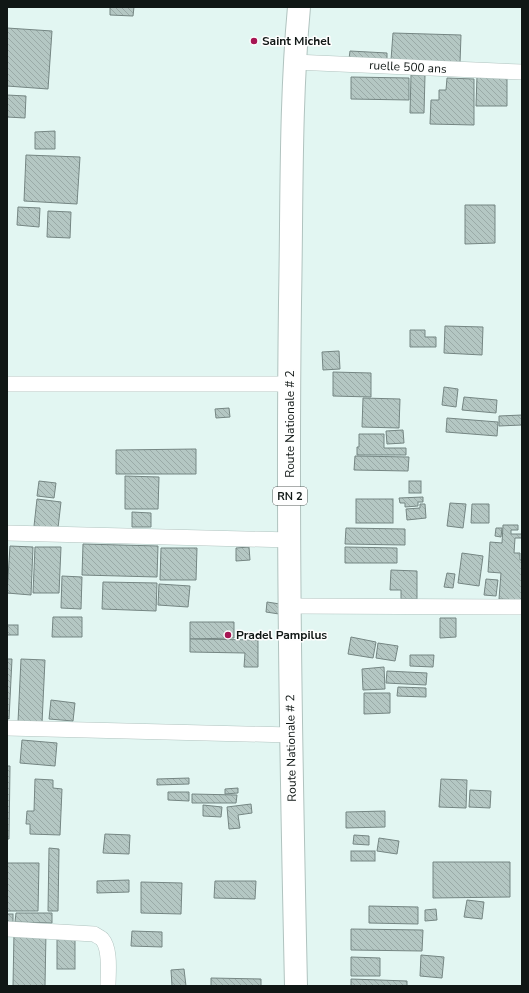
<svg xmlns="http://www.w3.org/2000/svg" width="529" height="993" font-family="'Nunito Sans',sans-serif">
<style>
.building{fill:url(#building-back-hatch);stroke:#758683}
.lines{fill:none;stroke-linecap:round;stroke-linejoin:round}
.minor-casing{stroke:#b0c3bf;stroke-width:16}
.primary-casing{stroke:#b0c3bf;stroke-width:24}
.minor{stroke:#fff;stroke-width:15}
.primary{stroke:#fff;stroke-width:22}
.poi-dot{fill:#a61553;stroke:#fefefe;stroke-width:1.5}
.labels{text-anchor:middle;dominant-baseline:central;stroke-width:3;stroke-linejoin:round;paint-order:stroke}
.shield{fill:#fefefe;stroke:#575c5b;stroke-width:1}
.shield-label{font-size:11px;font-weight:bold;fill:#101715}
.poi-label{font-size:12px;font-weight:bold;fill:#101715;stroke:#fefefe;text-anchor:start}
.street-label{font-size:12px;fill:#101715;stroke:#fefefe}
</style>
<defs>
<pattern id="building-back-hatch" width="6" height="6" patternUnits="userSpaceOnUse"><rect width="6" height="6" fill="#b4c7c3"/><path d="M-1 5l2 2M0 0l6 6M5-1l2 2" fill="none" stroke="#9aaaa7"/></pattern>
</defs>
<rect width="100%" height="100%" fill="#e2f6f2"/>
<g class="building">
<polygon points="110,7 134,7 133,16 110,15"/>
<polygon points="7,28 52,31 48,89 7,86"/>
<polygon points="393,33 461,35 460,63 391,60"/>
<polygon points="350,51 387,53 387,61 349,59"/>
<polygon points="411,75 425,75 424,113 410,113"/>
<polygon points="477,76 507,77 507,106 476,106"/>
<polygon points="351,77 409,78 409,100 351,99"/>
<polygon points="447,78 474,79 474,125 430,124 431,100 439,100 439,90 446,90"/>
<polygon points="7,95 26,96 25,118 7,117"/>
<polygon points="55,131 55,149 35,149 35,132"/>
<polygon points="26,155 80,157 77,204 24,201"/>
<polygon points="465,205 495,205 495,243 465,244"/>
<polygon points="18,207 40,208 39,227 17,225"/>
<polygon points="48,211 71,212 70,238 47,237"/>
<polygon points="445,326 483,327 482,355 444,353"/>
<polygon points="410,330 425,330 425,337 436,337 436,347 410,347"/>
<polygon points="339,351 340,369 323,370 322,352"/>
<polygon points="333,372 371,373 371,397 333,396"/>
<polygon points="444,387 458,389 456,407 442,405"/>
<polygon points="464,397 497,400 496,413 462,410"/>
<polygon points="363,398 400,399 399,428 362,427"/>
<polygon points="229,408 230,417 216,418 215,409"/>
<polygon points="522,415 522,425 499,426 499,416"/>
<polygon points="447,418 498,422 497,436 446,432"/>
<polygon points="403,430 404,443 387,444 386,431"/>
<polygon points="359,434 384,434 384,448 406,448 406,455 357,455 357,447 359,447"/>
<polygon points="196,449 196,474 116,474 116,450"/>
<polygon points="355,456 409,457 408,471 354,470"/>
<polygon points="125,476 159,477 158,509 125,509"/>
<polygon points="39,481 56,483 54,498 37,496"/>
<rect x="409" y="481" width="12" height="12"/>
<polygon points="423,497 423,502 418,502 418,506 405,507 405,503 400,503 399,498"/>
<polygon points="37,499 61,502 58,528 34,526"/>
<rect x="356" y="499" width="37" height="24"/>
<polygon points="450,503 466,504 463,528 447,526"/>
<polygon points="420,504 425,504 426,518 407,520 406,509 420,508"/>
<polygon points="472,504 489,504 489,523 471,523"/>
<polygon points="132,512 151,513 151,527 132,527"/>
<polygon points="503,525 518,525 518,530 511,530 511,534 522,534 522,538 515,538 514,553 520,553 520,560 522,560 522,600 499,599 501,573 488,572 490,542 502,543"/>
<polygon points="346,528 405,529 405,545 345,544"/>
<polygon points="496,528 502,528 501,537 495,536"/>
<polygon points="83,544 158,546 157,577 82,575"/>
<polygon points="10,546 33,547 31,595 7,593"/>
<polygon points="35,547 61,547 59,593 33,593"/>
<polygon points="249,547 250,560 236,561 236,548"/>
<polygon points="345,547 397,548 397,563 345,563"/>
<polygon points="161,548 197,548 196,580 160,580"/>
<polygon points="462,553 483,556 479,586 458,583"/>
<polygon points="391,570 417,571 417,599 401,599 401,590 390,590"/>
<polygon points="447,573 455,574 453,588 444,587"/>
<polygon points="62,576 82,577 81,609 61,608"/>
<polygon points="486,579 498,580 496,596 484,595"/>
<polygon points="103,582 157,583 156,611 102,609"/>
<polygon points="159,584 190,586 188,607 158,605"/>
<polygon points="267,602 280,604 279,614 266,612"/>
<polygon points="53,617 82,617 82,637 52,637"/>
<polygon points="440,618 456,618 456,637 440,638"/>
<polygon points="190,622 234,622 234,638 190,639"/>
<rect x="7" y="625" width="11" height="10"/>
<polygon points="351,637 376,642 373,658 348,654"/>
<polygon points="190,639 258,640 258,667 244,667 245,653 190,652"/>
<polygon points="378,643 398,646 395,661 376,658"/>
<polygon points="410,655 434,655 433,667 410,666"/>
<polygon points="7,659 12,659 9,719 7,718"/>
<polygon points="21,659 45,660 42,723 18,722"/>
<polygon points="384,667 385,689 363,690 362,669"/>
<polygon points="387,671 427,673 426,685 386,683"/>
<polygon points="398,687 426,688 426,697 397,696"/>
<polygon points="364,693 390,693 390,713 364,714"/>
<polygon points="51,700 75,703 73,721 49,719"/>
<polygon points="22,740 57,743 55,766 20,763"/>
<polygon points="7,766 10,766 9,839 7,839"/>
<polygon points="189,778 189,784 157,785 157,779"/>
<polygon points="35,779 53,780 53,788 62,789 60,835 30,834 30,824 26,824 27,811 34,811"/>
<polygon points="441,779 467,780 466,808 439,807"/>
<polygon points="238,788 238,793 225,794 225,789"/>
<polygon points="470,790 491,791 490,808 469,807"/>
<polygon points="168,792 189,792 189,801 168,800"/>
<polygon points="192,794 237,795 236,803 192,803"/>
<polygon points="251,804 252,813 238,815 240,828 229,829 227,807"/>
<polygon points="203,805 222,807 221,817 203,816"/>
<polygon points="385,811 385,827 346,828 346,812"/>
<polygon points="105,834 130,835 129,854 103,853"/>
<polygon points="354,835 369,836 369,845 353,844"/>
<polygon points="379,838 399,841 397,854 377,851"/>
<polygon points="49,848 59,849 58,911 48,911"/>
<rect x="351" y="851" width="24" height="10"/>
<polygon points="433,862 510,862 510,897 433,898"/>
<polygon points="7,863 39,863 38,911 7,911"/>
<polygon points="129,880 129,892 97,893 97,881"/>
<polygon points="215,881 256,881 255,899 214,898"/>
<polygon points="141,882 182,883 181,914 141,913"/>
<polygon points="467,900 484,902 482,919 464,917"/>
<polygon points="369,906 418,907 418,924 369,923"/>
<polygon points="436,909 437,920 425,921 425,910"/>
<polygon points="16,913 52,913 52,923 15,922"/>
<rect x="7" y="914" width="6" height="8"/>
<polygon points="351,929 423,930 422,951 351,950"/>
<polygon points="132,931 162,932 162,947 131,946"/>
<polygon points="14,932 46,932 45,986 13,986"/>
<rect x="57" y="936" width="18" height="33"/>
<polygon points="421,955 444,957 442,978 420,976"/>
<polygon points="351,957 380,958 380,976 351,976"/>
<polygon points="184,969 186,986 172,986 171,970"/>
<polygon points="211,978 261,979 261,986 211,986"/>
<polygon points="351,979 407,981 407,986 351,986"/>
</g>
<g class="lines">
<defs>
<g id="minor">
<polyline points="294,62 522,72"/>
<polyline points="7,384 289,384"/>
<polyline points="7,533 290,540"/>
<polyline points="290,606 522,607"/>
<polyline points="7,728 290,735"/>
<path d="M7 929 94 934C97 936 100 937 102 939 111 949 108 973 108 986"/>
</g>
<path id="primary" d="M296 986C291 758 287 530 290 302 292 204 290 105 299 7"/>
</defs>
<use href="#minor" class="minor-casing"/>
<use href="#primary" class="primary-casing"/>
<use href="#minor" class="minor"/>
<use href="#primary" class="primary"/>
</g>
<g class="poi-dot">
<circle cx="254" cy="41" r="4"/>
<circle cx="228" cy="635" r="4"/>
</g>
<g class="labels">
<rect class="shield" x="273" y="487" width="34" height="18" rx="3"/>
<g class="shield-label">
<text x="290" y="496">RN 2</text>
</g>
<g class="poi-label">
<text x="262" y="41">Saint Michel</text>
<text x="236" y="635">Pradel Pampilus</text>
</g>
<g class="street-label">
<text transform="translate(408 67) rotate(3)">ruelle 500 ans</text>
<text transform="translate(290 424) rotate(-90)">Route Nationale # 2</text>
<text transform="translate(291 748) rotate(-91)">Route Nationale # 2</text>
</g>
</g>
<rect width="529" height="993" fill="none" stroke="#101715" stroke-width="16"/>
</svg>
